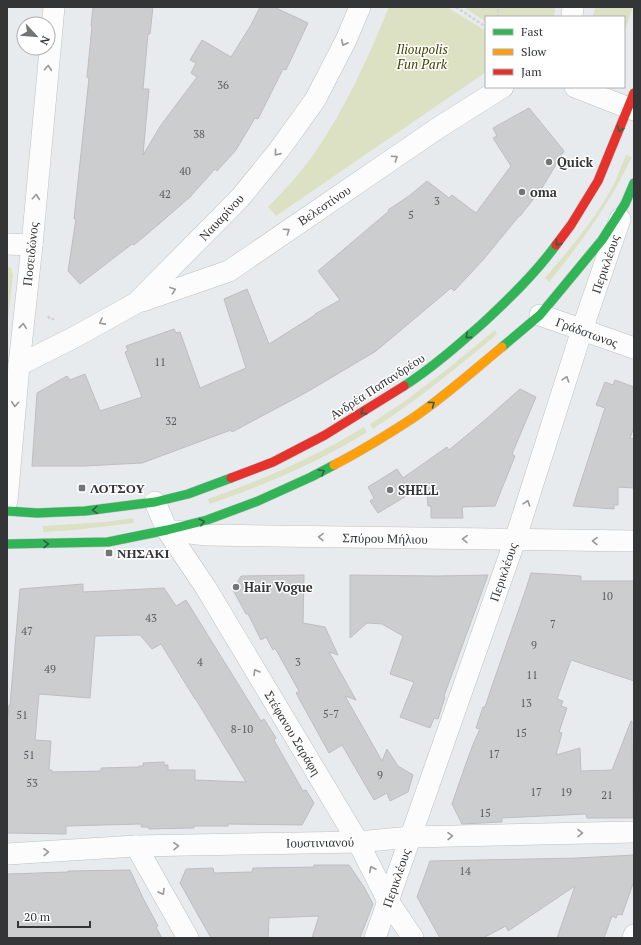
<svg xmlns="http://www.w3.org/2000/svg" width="641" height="945" font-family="'PT Serif',serif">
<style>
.green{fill:#dde1c4}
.building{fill:#cbcdcf;stroke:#bebec1;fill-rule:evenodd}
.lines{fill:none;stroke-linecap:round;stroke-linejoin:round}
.street-casing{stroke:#bdc0c1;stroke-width:22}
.fast-casing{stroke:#bdc0c1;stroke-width:10}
.slow-casing{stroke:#bdc0c1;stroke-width:10}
.jam-casing{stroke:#bdc0c1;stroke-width:10}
.path{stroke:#d3d3d4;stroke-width:2.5;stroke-dasharray:3 2;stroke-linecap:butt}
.street{stroke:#fcfcfc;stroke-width:21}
.fast{stroke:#30b455;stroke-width:9}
.slow{stroke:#ff9f0a;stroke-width:9}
.jam{stroke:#e5322d;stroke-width:9}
.oneway{stroke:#98989a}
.oneway2{stroke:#326142}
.poi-dot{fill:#727577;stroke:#fff;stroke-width:1.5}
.labels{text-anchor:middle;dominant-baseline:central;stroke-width:3;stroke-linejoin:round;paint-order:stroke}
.number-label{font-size:11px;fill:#595b5d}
.park-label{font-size:13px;font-style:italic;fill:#424400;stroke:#fff}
.poi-label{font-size:13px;font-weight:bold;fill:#333537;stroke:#fff;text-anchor:start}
.street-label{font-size:13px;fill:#333537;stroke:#fff}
</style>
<rect width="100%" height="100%" fill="#e8ebee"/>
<g class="green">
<path d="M389 7H447L486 31V72L276 216 268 207C284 191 300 173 314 154 345 109 368 58 389 7Z"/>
<polygon points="464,7 555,7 554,17 486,17 486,22"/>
<polygon points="595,7 633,7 624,34 624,17 593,17"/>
<path d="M626 155 632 157C610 203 581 243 549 282L545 278C570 249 596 218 614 184 618 174 622 165 626 155Z"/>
<polygon points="7,266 11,268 13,275 7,327"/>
<path d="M495 330 497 334C457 368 417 400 373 429L370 424 405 401 446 370Z"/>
<path d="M364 427 367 432C318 463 264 485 210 504L208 499C262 480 315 457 364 427Z"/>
<polygon points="133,518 134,523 75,530 43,532 43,526 105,522"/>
</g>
<g class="building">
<polygon points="93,7 153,7 150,34 148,34 143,89 149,89 143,155 161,125 197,77 191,73 196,63 190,60 202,40 231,57 251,25 260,7 274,7 308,23 286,70 283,69 258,119 255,118 236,150 217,171 215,169 190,197 159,224 134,245 132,244 80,284 68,271 76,219 74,219 89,78 87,77 92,26 91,26"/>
<polygon points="529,108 564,151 542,188 520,216 519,216 483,260 454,291 451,288 376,351 307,392 232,432 231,430 142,463 84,466 32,466 37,393 67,376 70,380 85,374 100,411 142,397 125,352 128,351 126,346 174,329 176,333 180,332 200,388 246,368 224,299 247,289 269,344 315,315 315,314 340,300 318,271 389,211 388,210 409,196 427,181 449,198 452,195 476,213 511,166 493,138 497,136 493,128"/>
<polygon points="615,380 634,387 634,427 630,438 634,439 634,488 618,487 618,505 614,505 614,509 573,506 605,408 596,405 605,382 613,385"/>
<polygon points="520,389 536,397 512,454 515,456 495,506 462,507 463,518 431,518 431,506 428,506 426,484 378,513 370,501 374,498 368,487 397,469 403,478 447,447 449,450 485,420"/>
<polygon points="531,573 581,576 581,581 634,581 634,681 571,660 557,699 563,701 561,706 567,708 559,732 562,733 556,755 580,748 581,771 612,770 631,721 632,721 633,818 587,818 586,814 502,818 502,822 462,824 452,804 464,769 474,742 480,729 476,728 483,707 485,707 493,683 526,589"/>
<polygon points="304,575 303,623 325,627 338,655 329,652 356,700 345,696 382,761 387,749 398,766 413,775 408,792 390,801 387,793 374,800 342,745 329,753 296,693 299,691 275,648 273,650 266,637 261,640 248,614 246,614 233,590 241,576"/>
<polygon points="350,575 437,576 488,575 444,696 445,697 438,719 434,718 430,728 400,717 414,682 390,674 403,636 382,624 367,623 350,638"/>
<path d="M83 584V592L164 588 176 606 186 600 261 721 264 719 276 738 274 740 303 791 306 790 314 803 302 825 228 824V826H194V828L149 829 148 827H141V824L66 826V834L7 833V722L9 705H10L20 589ZM140 635 152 649 161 644 195 699V698L246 782 195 780V770H168V765H164V762L143 763V766H139V767L101 768V771L52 772V770H49L51 741 35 740 39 694 90 698 95 636Z"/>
<polygon points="634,855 634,881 622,915 618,914 616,918 612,916 604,938 557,938 575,886 508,931 506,926 483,938 440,938 417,897 430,861 577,858"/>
<polygon points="314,865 349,865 364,887 373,904 360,938 312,938 319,916 269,918 268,938 211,938 180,883 186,869 213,868 214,873 252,872 253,868 314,867"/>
<polygon points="130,870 143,898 158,926 156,927 162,938 7,938 7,874 68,872 68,871"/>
</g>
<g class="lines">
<defs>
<g id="street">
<polyline points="572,17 573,7"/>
<polyline points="575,87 634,110"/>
<polyline points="7,244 32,245"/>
<polyline points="142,301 229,271 438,128 503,87"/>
<polyline points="540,315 634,348"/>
<polyline points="19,365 73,338 136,303 240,198 279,150 315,100 346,40 360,7"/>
<polyline points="7,501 19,365 32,245 54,7"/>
<polyline points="155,502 167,530 206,535 634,541"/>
<polyline points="167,530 206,588 358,842 388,901 413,938"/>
<polyline points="136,846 188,938"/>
<polyline points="7,854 136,846 358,842 411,837 634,832"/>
<polyline points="375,938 515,540 582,330 620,219"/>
<polyline points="633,938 634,935"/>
</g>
<g id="fast">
<polyline points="502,347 540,315 602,240 625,204 634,183"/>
<path d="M404 386C432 368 458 345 483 323 509 299 535 274 556 245"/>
<polyline points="7,511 37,513 85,511 155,502 188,494 231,478"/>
<polyline points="7,544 108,542 167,530 207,520 258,501 311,477 334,465"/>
</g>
<path id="slow" d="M334 465C361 451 387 435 413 418 444 397 473 371 502 347"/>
<g id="jam">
<polyline points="556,245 571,225 598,181 634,93"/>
<polyline points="231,478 273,462 325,435 404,386"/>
</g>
</defs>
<use href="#street" class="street-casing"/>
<use href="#fast" class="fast-casing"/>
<use href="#slow" class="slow-casing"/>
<use href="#jam" class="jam-casing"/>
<g class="path">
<polyline points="456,7 486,27"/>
<polyline points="498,17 498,7"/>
<polyline points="48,316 50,319 54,319"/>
</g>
<use href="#street" class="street"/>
<use href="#fast" class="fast"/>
<use href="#slow" class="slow"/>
<use href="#jam" class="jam"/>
</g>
<defs><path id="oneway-chevron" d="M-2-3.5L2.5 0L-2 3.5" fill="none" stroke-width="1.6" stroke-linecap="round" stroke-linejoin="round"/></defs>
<g class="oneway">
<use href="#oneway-chevron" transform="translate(344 43) rotate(116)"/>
<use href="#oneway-chevron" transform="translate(48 68) rotate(-85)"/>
<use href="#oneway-chevron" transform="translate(277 153) rotate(129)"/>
<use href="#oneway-chevron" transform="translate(395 158) rotate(-34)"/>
<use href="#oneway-chevron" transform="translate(36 197) rotate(-85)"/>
<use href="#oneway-chevron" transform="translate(287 231) rotate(-34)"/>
<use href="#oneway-chevron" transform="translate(173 290) rotate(-20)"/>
<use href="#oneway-chevron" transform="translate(102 322) rotate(152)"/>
<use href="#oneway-chevron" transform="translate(23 326) rotate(-84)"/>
<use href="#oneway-chevron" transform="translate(566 379) rotate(-72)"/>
<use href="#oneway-chevron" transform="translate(15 404) rotate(95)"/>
<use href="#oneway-chevron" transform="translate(527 503) rotate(-72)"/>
<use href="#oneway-chevron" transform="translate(321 537) rotate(-179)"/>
<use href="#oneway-chevron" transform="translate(465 539) rotate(-179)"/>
<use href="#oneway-chevron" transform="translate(595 541) rotate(-179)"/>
<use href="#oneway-chevron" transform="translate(256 672) rotate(-121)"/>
<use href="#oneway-chevron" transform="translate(580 833) rotate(-1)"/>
<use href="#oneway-chevron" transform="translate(450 836) rotate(-1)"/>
<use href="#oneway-chevron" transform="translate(176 846) rotate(-1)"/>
<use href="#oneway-chevron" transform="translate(46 852) rotate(-3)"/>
<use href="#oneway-chevron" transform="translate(372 869) rotate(-117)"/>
<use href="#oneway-chevron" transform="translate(162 892) rotate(60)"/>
</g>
<g class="oneway2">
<use href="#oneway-chevron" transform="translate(620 129) rotate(112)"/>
<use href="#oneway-chevron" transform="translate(558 243) rotate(127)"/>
<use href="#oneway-chevron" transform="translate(468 336) rotate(139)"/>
<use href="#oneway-chevron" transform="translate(432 404) rotate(-37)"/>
<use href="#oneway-chevron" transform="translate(363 412) rotate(148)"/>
<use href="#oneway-chevron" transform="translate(322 472) rotate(-29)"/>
<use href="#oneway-chevron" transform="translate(95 510) rotate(175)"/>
<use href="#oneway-chevron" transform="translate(202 522) rotate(-14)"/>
<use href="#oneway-chevron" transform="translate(46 544) rotate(-1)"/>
</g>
<g class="poi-dot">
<circle cx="549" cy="162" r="4"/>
<circle cx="522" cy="192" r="4"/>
<rect x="78" y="484" width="8" height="8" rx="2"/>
<circle cx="390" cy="490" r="4"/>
<rect x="105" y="549" width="8" height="8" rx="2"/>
<circle cx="236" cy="587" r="4"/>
</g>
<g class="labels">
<g class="number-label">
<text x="223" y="85">36</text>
<text x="199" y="134">38</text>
<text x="185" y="171">40</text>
<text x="165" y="194">42</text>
<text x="437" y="201">3</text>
<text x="411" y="215">5</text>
<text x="160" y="362">11</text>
<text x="171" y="421">32</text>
<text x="607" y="596">10</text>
<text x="151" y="618">43</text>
<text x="553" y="624">7</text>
<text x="27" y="631">47</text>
<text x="534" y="645">9</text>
<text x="200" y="662">4</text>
<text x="298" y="662">3</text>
<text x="50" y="669">49</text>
<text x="532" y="675">11</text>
<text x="526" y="703">13</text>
<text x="331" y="714">5-7</text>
<text x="22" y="715">51</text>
<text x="242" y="729">8-10</text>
<text x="521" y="733">15</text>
<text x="494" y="754">17</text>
<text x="29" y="755">51</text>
<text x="380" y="775">9</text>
<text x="32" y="783">53</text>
<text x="536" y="792">17</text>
<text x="566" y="792">19</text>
<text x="607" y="795">21</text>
<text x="485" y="813">15</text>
<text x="465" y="871">14</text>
</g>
<g class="park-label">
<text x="422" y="49">Ilioupolis<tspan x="422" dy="15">Fun Park</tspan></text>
</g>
<g class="poi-label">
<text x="557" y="162">Quick</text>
<text x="530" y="192">oma</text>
<text x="90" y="488">ΛΟΤΣΟΥ</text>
<text x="398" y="490">SHELL</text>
<text x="117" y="553">ΝΗΣΑΚΙ</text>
<text x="244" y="587">Hair Vogue</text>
</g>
<g class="street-label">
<text transform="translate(324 205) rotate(-34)">Βελεστίνου</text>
<text transform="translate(221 217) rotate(-47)">Ναυαρίνου</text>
<text transform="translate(30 254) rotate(-84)">Ποσειδώνος</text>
<text transform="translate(605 264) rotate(-71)">Περικλέους</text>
<text transform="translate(587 332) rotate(20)">Γράδστωνος</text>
<text transform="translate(377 386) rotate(-33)">Ανδρέα Παπανδρέου</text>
<text transform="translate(385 538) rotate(1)">Σπύρου Μήλιου</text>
<text transform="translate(503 572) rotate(-71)">Περικλέους</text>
<text transform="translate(293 733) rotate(59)">Στέφανου Σαράφη</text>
<text transform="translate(320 842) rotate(-1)">Ιουστινιανού</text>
<text transform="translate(396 878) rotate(-71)">Περικλέους</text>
</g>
</g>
<rect width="641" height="945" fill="none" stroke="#333537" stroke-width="16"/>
<rect x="485" y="16" width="140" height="72" fill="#ffffff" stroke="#adaeaf"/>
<rect x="493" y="29" width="20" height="6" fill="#30b455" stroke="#adaeaf"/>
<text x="521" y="36" font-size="12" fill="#333537">Fast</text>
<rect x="493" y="49" width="20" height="6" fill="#ff9f0a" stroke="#adaeaf"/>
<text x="521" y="56" font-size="12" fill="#333537">Slow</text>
<rect x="493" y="69" width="20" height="6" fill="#e5322d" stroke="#adaeaf"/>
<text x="521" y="76" font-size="12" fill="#333537">Jam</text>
<g transform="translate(36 36) rotate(116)"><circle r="19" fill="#ffffff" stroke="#adaeaf"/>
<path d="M0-3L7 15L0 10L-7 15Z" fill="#727577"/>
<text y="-6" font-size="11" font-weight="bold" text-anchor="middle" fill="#333537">N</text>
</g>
<path d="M18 921v6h72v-6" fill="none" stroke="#333537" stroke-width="2"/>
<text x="24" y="921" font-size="12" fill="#333537" stroke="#ffffff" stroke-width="3" paint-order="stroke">20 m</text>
</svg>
